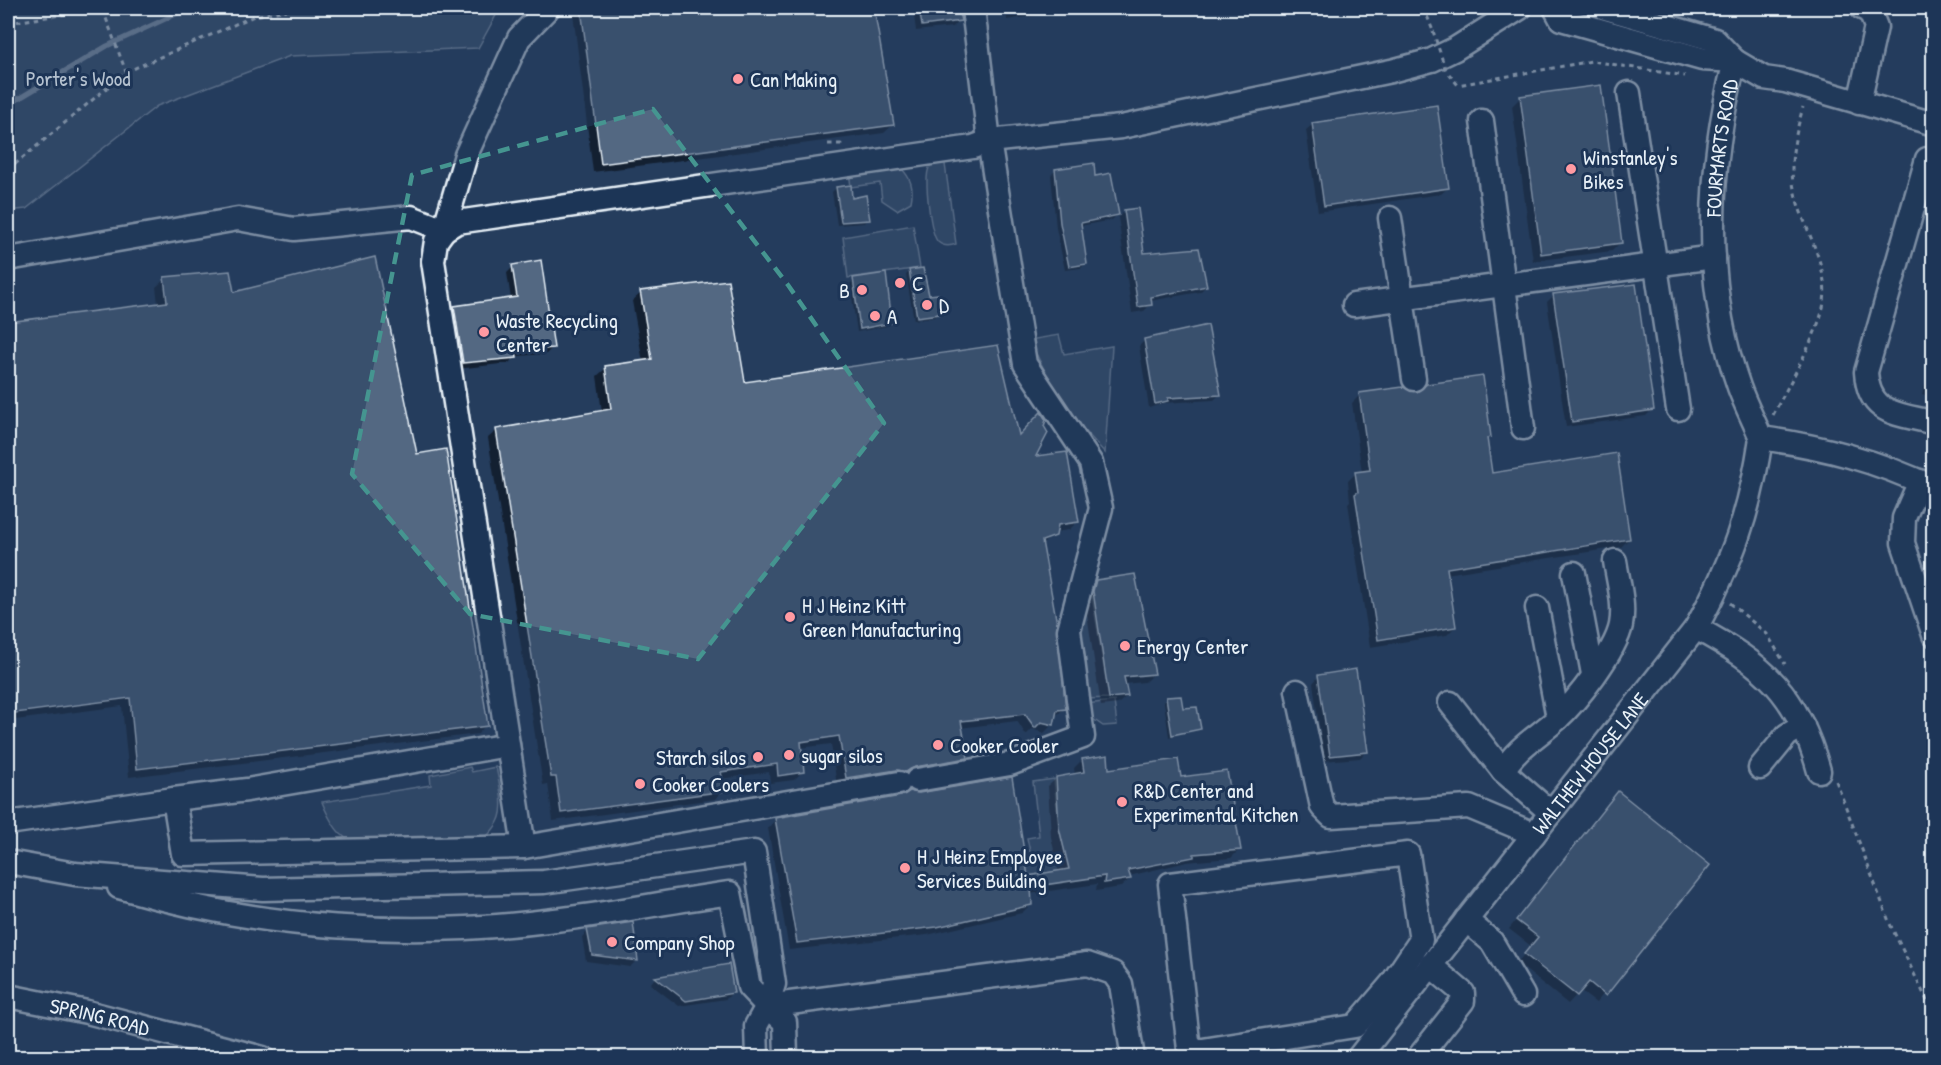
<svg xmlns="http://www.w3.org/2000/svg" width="1941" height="1065" font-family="'Patrick Hand',sans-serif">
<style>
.green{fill:#3e5472;stroke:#93a2b5;stroke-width:1.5}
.shadow{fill:#0007}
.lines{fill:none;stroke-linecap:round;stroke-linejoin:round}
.stream{stroke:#99a8ba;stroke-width:5}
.building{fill:#536782;stroke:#e8f1f8;stroke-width:1.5}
.minor-casing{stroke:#e8f1f8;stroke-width:27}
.path{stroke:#e8f1f8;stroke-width:3;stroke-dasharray:4.5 4.5;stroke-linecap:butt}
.minor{stroke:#1d3557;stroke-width:22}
.path-bridge{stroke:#e8f1f8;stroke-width:3;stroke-dasharray:4.5 4.5;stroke-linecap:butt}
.marked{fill:none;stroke:#459590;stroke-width:4.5;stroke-dasharray:12 8;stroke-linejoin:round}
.poi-dot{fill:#ff9aa2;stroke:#1d3557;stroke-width:2}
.labels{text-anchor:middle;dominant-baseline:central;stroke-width:6;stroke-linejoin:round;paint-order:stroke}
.park-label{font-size:21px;fill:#b5c2d0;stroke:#1d3557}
.poi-label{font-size:21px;fill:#e8f1f8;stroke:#1d3557;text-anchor:start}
.street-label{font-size:21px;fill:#e8f1f8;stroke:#1d3557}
</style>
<rect width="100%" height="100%" fill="#253d5d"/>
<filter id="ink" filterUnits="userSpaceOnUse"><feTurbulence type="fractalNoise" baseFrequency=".0167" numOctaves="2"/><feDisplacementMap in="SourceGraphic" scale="12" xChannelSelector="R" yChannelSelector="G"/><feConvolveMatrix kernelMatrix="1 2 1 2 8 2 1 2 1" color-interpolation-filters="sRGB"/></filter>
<g filter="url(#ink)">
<g class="green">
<polygon points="8,8 500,8 478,48 290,56 157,106 26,209 8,211"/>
<path d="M944 157 956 244C951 246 944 247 938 242 930 234 924 178 929 168 932 161 937 159 944 157Z"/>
<path d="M901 168C911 178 914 188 911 202L897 210 882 200 880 183 851 187 849 171Z"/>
<polygon points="913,225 920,268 848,278 843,237"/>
<polygon points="1059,335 1064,354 1112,346 1105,453 1063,406 1029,340"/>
<polygon points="1090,584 1109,698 1085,699 1077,631"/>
<polygon points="1114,701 1117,725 1103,726 1086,714 1085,704"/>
<path d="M470 767 472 772 496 767C499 783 506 808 498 822 496 826 490 834 486 836 472 844 363 846 348 839 336 834 327 814 322 802L431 785 430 775Z"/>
<polygon points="1054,779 1059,828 1069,869 1028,876 1025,860 1031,856 1027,838 1039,836 1033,782"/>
</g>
<g class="shadow">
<polygon points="579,8 873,8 893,125 884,133 593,172 573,13"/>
<polygon points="913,8 957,8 959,20 953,27 916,31"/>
<polygon points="1006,8 1049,8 1043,14 1007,20"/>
<polygon points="1521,97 1621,242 1612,251 1533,261 1512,106"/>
<polygon points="1313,124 1448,188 1441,194 1318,212 1306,130"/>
<polygon points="1055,171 1094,177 1117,215 1112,220 1080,226 1086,263 1081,268 1065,270 1056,228 1051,175"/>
<polygon points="836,188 868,219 864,223 837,225 832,192"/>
<polygon points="1125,211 1143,255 1206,286 1200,292 1150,301 1150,305 1144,311 1132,313 1118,217"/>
<polygon points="513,267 552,348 546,354 515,356 509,363 457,369 448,313 454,307 511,299 507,273"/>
<polygon points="910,271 938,314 934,317 914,320 906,275"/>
<polygon points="165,279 233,294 416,456 486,725 478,734 129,777 122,706 8,721 8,323 158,304 156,287"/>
<polygon points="854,280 891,322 887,326 857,332 850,284"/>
<polygon points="1635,286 1652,410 1646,416 1566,427 1547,302 1553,296"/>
<polygon points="641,293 744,384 1018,438 1077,522 1069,530 1055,532 1041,546 1064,709 1054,717 1052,725 1044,733 1032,729 1026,735 1017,721 960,728 966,757 958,765 837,786 831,744 800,748 803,771 794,780 770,783 769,772 721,779 723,790 715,799 553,821 548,784 543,785 488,438 497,430 602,412 597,376 606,368 643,362 632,301"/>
<polygon points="1145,340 1220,394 1214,400 1164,403 1149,408 1139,346"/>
<polygon points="1934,354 1934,397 1922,394"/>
<polygon points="1360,395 1490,437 1486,441 1491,475 1629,539 1621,547 1446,574 1455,627 1447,635 1370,647 1348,503 1350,501 1348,481 1355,474 1362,473 1352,403"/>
<polygon points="1097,581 1153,674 1145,682 1124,684 1127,696 1118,704 1101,706 1085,601 1088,590"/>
<polygon points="1319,676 1366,752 1360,758 1324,761 1313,683"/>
<polygon points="1167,699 1182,710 1200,728 1169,737 1164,702"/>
<polygon points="1082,760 1108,770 1180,779 1240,849 1231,858 1187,862 1129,876 1130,879 1121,887 1096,891 1097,884 1029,894 1030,905 1022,913 927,935 789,950 768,828 776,819 1027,878 1059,872 1051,837 1048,786 1057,778 1075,775 1074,768"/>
<polygon points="1610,802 1708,865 1596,1003 1580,991 1568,1004 1517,963 1531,946 1509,929"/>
<polygon points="588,931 636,961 630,967 586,961 582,937"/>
<polygon points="728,966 732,993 726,999 679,1006 650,984 655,978"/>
</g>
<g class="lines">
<polyline class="stream" points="8,105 107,46 189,8"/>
</g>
<g class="building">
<polygon points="581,8 874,8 894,125 601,164"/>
<polygon points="919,8 958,8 961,21 922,26"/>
<polygon points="1601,85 1622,243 1541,254 1520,96"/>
<polygon points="1437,105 1449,188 1324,206 1312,123"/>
<polygon points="1094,163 1095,176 1111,173 1119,215 1081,223 1087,264 1069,267 1060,223 1055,169"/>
<polygon points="851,185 852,198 866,195 870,220 841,222 836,187"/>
<polygon points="1138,208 1144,253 1199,248 1207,286 1151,297 1152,305 1138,307 1124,210"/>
<polygon points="375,257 417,454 446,449 488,726 137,769 130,698 8,714 8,322 167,302 164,277 230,271 234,292"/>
<polygon points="541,260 554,348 516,351 517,358 463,363 454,306 517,297 512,265"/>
<polygon points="923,268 929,295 938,294 939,314 917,317 909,270"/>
<polygon points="886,273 892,323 860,329 853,278"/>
<polygon points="728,280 745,382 998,345 1019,435 1041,412 1046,420 1044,426 1048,433 1036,456 1067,452 1079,522 1058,525 1056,536 1042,541 1057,624 1066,709 1057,710 1054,725 1041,722 1035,728 1025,714 961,721 968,758 915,767 906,772 897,770 846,778 839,736 801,742 804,772 778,776 777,764 721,772 725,791 561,813 556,777 551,777 496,429 611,409 605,366 652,359 640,291"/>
<polygon points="1636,284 1654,410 1572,422 1553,294"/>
<polygon points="1208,325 1221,395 1168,398 1168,401 1155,404 1144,339"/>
<polygon points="1483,376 1491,437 1487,438 1492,473 1617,453 1630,539 1447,568 1456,627 1378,640 1355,494 1358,492 1355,472 1370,470 1359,393 1403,387 1417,392 1427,384"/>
<polygon points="1135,574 1155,674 1124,677 1128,696 1109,698 1093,591 1096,580"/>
<polygon points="1356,669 1368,752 1330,756 1318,675"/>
<polygon points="1181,696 1183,708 1197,707 1201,729 1172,735 1166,697"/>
<polygon points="1108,755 1109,769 1178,759 1181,777 1227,771 1241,850 1194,854 1194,857 1128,870 1131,879 1104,883 1105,876 1031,887 1032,905 937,927 797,943 775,818 901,796 910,791 919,793 1012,777 1028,876 1069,869 1059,828 1056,777 1084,772 1082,759"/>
<polygon points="1618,791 1710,865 1606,996 1589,982 1577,996 1524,954 1538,937 1516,920"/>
<polygon points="633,922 638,961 592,955 587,929"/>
<polygon points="729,964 734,993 686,1001 655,977"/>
</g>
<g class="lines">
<defs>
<g id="minor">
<polyline points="1555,8 1561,19 1702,59 1735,61"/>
<polyline points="1605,8 1715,40 1735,61"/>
<polyline points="1629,93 1678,409"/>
<polyline points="1859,103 1876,27 1870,12 1862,8"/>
<polyline points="1482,121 1523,428"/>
<path d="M1927 159 1866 372C1869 416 1898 413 1934 423"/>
<polyline points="1390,218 1414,379"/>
<polyline points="444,230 457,222 973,147 989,141 1121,127 1391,71 1432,60 1455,49 1520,8"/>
<polyline points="8,259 238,219 294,229 411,217 444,230"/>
<polyline points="1354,305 1714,257"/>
<path id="s1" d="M1761 438C1754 421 1745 404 1739 387 1702 282 1708 166 1735 61L1764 78 1785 81 1934 124"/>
<path d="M1761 438C1824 447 1875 460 1934 488"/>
<polyline points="1920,481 1904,518 1903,543 1934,635"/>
<polyline points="1574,573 1593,674"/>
<polyline points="1537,608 1558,718"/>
<path d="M1696 628C1765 665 1798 694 1819 771"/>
<polyline points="1297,691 1322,807 1331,816 1469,807 1534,834"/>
<polyline points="1450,703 1503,771"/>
<polyline points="1760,768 1787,735 1803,726"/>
<polyline points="917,780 1010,764 1083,737 1069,630 1101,508 1091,463 1025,364 989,141 973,8"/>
<polyline points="174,799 247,790 508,745"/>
<path d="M1551 813 1503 771C1515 749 1538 736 1556 720 1576 702 1616 651 1621 625 1625 604 1618 581 1615 561"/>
<polyline points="8,823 174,799 183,854 524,847 899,783"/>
<polyline points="524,847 433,261 436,241 444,230 466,155 519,38 548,8"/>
<polyline points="8,862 75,874 263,889 544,882 754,852 774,984 767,1006"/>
<path d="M119 887C260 929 410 939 555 920 613 913 671 901 730 893L749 987 767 1006"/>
<polyline points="1466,920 1492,942 1523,995"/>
<path id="s2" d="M8 996 87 1012 263 1058"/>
<polyline points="767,1006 1087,964 1113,973 1121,984 1133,1058"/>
<polyline points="1190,1052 1355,1026 1392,983 1421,940 1408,854 1170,884 1190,1058"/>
<polyline points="757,1058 756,1026 767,1006 785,1022 786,1058"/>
<path id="s3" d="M1358 1058 1696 628C1732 562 1750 513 1761 438"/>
<polyline points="1418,1058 1463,1001 1463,993 1430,965"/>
</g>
</defs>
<use href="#minor" class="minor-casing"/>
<g class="path">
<polyline points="1424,8 1433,31"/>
<polyline points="103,10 126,72"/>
<polyline points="8,23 106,8"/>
<polyline points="1449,74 1458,85 1592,61 1685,76"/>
<polyline points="828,144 841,144 841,148"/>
<polyline points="8,170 126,72 254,16 299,8"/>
<path d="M1773 415C1787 387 1820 332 1824 302 1829 267 1805 230 1796 197 1787 165 1795 137 1803 107"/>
<polyline points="1730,603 1767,634 1785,664"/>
<polyline points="1836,781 1890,924 1934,1015"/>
</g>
<use href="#minor" class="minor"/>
<polyline class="path-bridge" points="1433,31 1446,71"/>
</g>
</g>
<path d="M0 0H1941V1065H0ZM653 109 788 285 884 423 698 659 470 614 352 474 412 175Z" fill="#253d5d" fill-opacity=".55" fill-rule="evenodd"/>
<path class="marked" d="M653 109 788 285 884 423 698 659 470 614 352 474 412 175Z"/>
<g class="poi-dot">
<circle cx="738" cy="79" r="6"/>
<circle cx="1571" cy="169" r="6"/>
<circle cx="900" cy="283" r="6"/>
<circle cx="862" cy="290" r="6"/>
<circle cx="927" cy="305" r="6"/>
<circle cx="875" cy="316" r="6"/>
<circle cx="484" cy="332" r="6"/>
<circle cx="790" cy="617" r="6"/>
<circle cx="1125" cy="646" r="6"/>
<circle cx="938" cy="745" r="6"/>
<circle cx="789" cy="755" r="6"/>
<circle cx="758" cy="757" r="6"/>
<circle cx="640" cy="784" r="6"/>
<circle cx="1122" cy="802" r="6"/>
<circle cx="905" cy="868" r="6"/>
<circle cx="612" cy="942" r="6"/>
</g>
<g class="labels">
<g class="park-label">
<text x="78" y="78">Porter's Wood</text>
</g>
<g class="poi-label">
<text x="750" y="79">Can Making</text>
<text x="1583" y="157">Winstanley's<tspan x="1583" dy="24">Bikes</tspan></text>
<text x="912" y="283">C</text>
<text x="850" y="290" text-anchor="end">B</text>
<text x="939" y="305">D</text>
<text x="887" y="316">A</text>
<text x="496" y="320">Waste Recycling<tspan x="496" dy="24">Center</tspan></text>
<text x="802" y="605">H J Heinz Kitt<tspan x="802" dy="24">Green Manufacturing</tspan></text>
<text x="1137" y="646">Energy Center</text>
<text x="950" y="745">Cooker Cooler</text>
<text x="801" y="755">sugar silos</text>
<text x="746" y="757" text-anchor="end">Starch silos</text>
<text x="652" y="784">Cooker Coolers</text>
<text x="1134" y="790">R&amp;D Center and<tspan x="1134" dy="24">Experimental Kitchen</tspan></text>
<text x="917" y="856">H J Heinz Employee<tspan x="917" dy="24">Services Building</tspan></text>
<text x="624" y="942">Company Shop</text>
</g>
<g class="street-label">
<text stroke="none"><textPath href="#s1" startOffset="298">FOURMARTS ROAD</textPath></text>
<text stroke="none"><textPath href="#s3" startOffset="375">WALTHEW HOUSE LANE</textPath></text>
<text stroke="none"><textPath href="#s2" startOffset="94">SPRING ROAD</textPath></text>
</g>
</g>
<rect width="1941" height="1065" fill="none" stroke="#1d3557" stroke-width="30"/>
<rect x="15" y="15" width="1911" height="1035" fill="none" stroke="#e8f1f8" stroke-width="2" filter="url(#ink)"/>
</svg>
